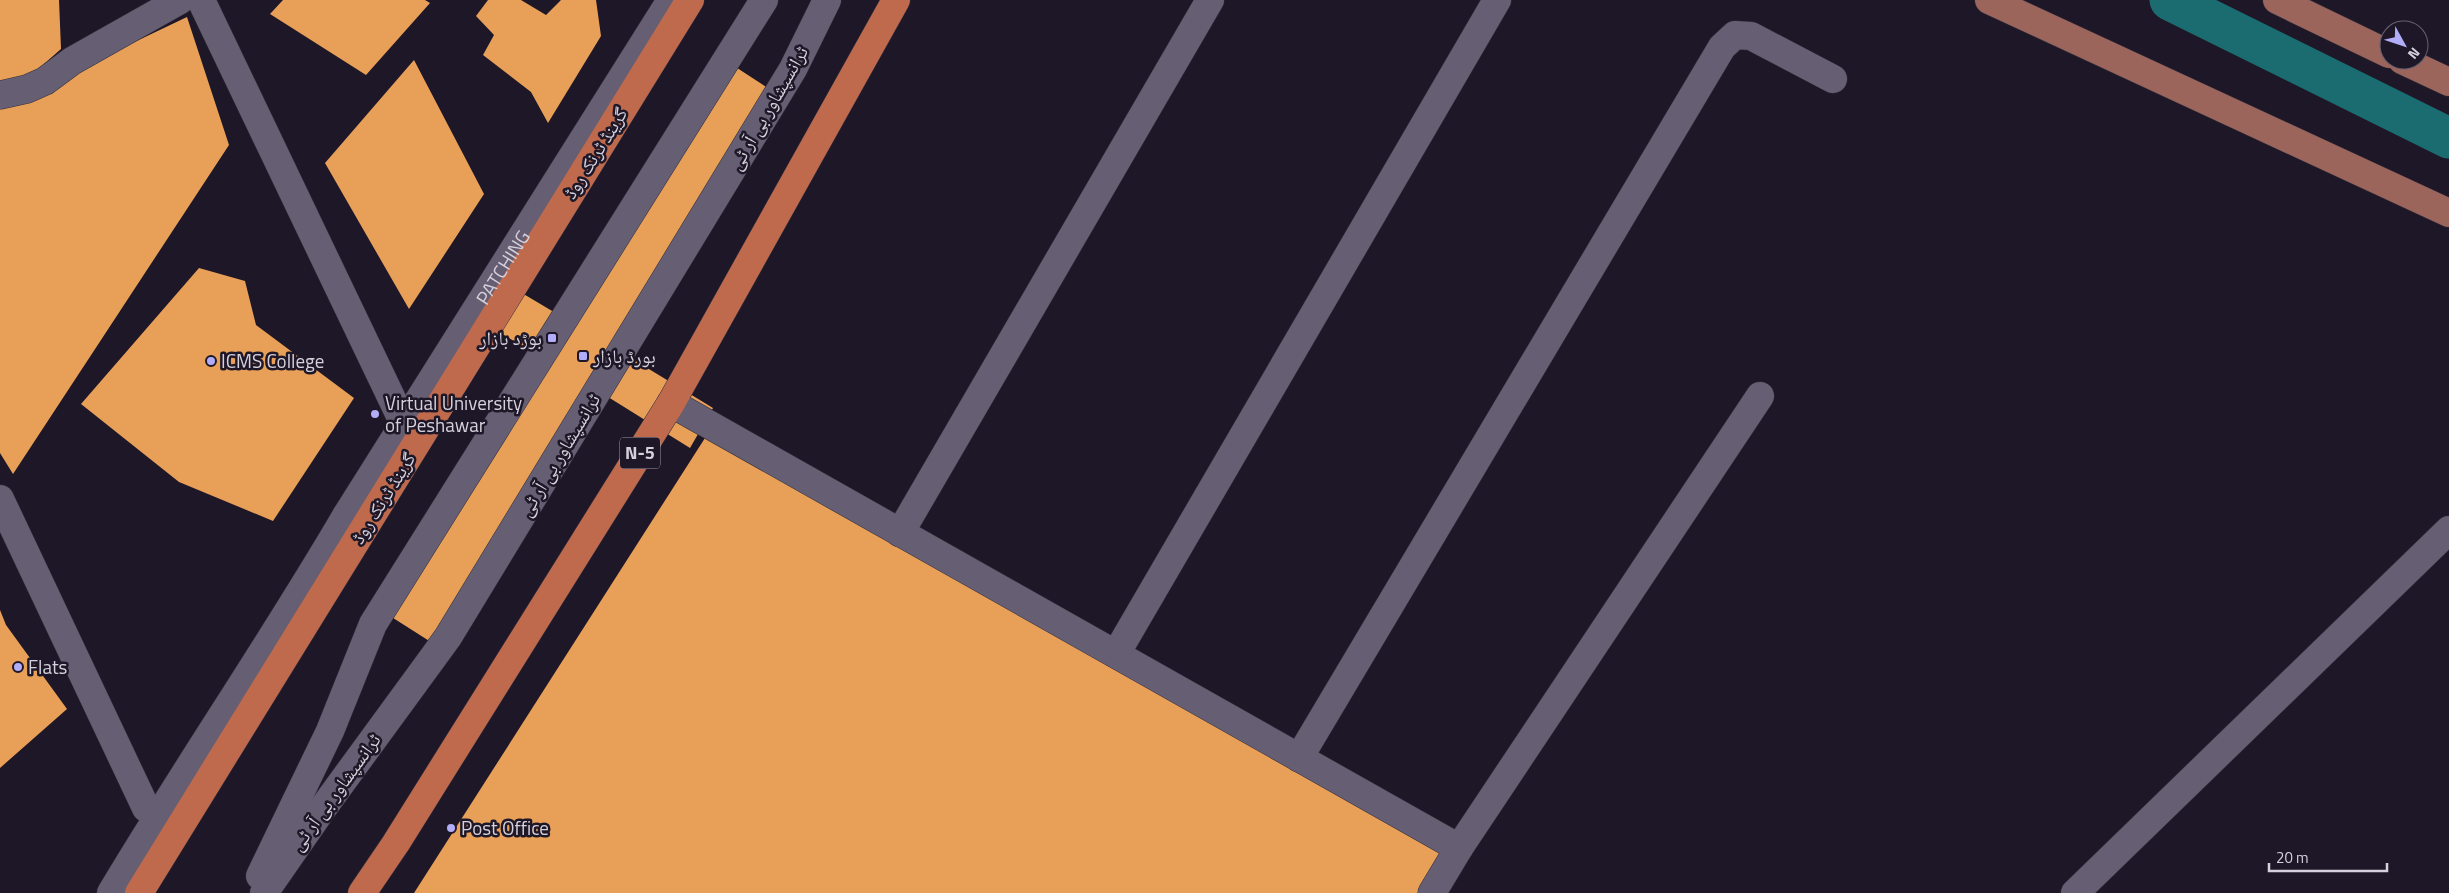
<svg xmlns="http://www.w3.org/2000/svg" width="2449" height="893" font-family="'Titillium Web','Noto Naskh Arabic',sans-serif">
  <rect width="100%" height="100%" fill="#1e1727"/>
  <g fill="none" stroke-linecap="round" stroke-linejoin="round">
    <path stroke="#1b6c70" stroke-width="41" d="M2170,0L2449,138"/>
  </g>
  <path fill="#e8a058" d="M0,0H59L61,49L11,93L0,95Z
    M283,0H425L430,3L366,75L270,14Z
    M488,0H521L546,15L561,0H596L601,36L548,123L531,92L483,55L494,35L476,16Z
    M187,17L229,145L13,474L0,453V106Z
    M414,60L484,194L409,309L325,163Z
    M731,64L774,92L616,349L713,408L690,448L592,387L434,644L390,616L549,362L464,311L488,273L574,324Z
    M199,268L245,281L256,325L354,398L273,521L179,482L81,404Z
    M705,438L1444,852L1420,893H414Z
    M0,610L6,625L67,709L0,768Z"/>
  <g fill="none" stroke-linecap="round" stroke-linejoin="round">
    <defs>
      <g id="minor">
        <path d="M201,0L404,424"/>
        <path d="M0,95L27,89L45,81L72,61L180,0"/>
        <path d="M671,403L1459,848"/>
        <path d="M0,499L146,808"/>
        <path id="s1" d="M363,530L346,516L671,0"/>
        <path d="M900,533L1210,0"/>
        <path d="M1116,654L1497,0"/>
        <path d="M1299,758L1722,47L1735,35L1751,36L1833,79"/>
        <path d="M260,876L330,731L373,624L764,0"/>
        <path d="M111,893C187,766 271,644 346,516"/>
        <path d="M264,893L323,808L448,637L793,69L827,0"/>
        <path d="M1432,893L1459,848L1760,396"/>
        <path d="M2075,893L2449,530"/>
      </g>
      <path id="major" d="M1989,0L2449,213
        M2277,0L2389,54
        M2402,60L2449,82"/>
      <path id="highway" d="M139,893L690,0
        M362,893L396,843L671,403L896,0"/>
    </defs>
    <use href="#minor" stroke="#35303d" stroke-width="29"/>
    <use href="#major" stroke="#35303d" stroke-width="29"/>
    <use href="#highway" stroke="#35303d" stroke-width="29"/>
    <use href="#minor" stroke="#665e72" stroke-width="28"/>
    <use href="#major" stroke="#9b655c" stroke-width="28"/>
    <use href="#highway" stroke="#bf6a4d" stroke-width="28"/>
  </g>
  <g fill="#b2adf9" stroke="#1e1727" stroke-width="2">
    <rect x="547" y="333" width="10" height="10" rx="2.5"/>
    <rect x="578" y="351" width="10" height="10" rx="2.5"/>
    <circle cx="211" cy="361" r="5"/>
    <circle cx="375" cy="414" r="5"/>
    <circle cx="18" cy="667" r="5"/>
    <circle cx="451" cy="828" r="5"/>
  </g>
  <g text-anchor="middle" stroke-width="5" stroke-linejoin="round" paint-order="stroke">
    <rect fill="#1e1727" stroke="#9e99a6" stroke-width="1" x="620" y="437.5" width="40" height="31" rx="4"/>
    <g font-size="18" font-weight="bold" fill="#d5d1dc">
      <text x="640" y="459">N-5</text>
    </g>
    <g font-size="19" fill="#d5d1dc" stroke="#1e1727">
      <text transform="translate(768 108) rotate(-60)" y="7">ٹرانسپشاور بی آر ٹی</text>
      <text transform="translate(595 153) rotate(-58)" y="7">گرینڈ ٹرنک روڈ</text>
      <text dy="7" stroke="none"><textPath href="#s1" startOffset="316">PATCHING</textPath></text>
      <text transform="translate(559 455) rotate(-59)" y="7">ٹرانسپشاور بی آر ٹی</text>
      <text transform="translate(383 498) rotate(-58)" y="7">گرینڈ ٹرنک روڈ</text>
      <text transform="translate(335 792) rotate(-54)" y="7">ٹرانسپشاور بی آر ٹی</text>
    </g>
    <g font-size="19" fill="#d5d1dc" stroke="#1e1727" text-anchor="start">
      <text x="542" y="345" text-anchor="end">بوڑد بازار</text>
      <text x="593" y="363">بورڈ بازار</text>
      <text x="221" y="368">ICMS College</text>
      <text x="385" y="410">Virtual University<tspan x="385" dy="22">of Peshawar</tspan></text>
      <text x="28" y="674">Flats</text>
      <text x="461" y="835">Post Office</text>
    </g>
  </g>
  <g transform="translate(2404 45) rotate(130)"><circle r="24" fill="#1e1727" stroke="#67616f"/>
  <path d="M0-4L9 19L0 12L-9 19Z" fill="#b2adf9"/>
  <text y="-8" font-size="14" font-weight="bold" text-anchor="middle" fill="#d5d1dc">N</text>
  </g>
  <path d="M2269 863v8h118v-8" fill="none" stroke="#d5d1dc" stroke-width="2.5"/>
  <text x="2276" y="863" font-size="15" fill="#d5d1dc" stroke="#1e1727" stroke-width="4" paint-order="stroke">20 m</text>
</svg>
